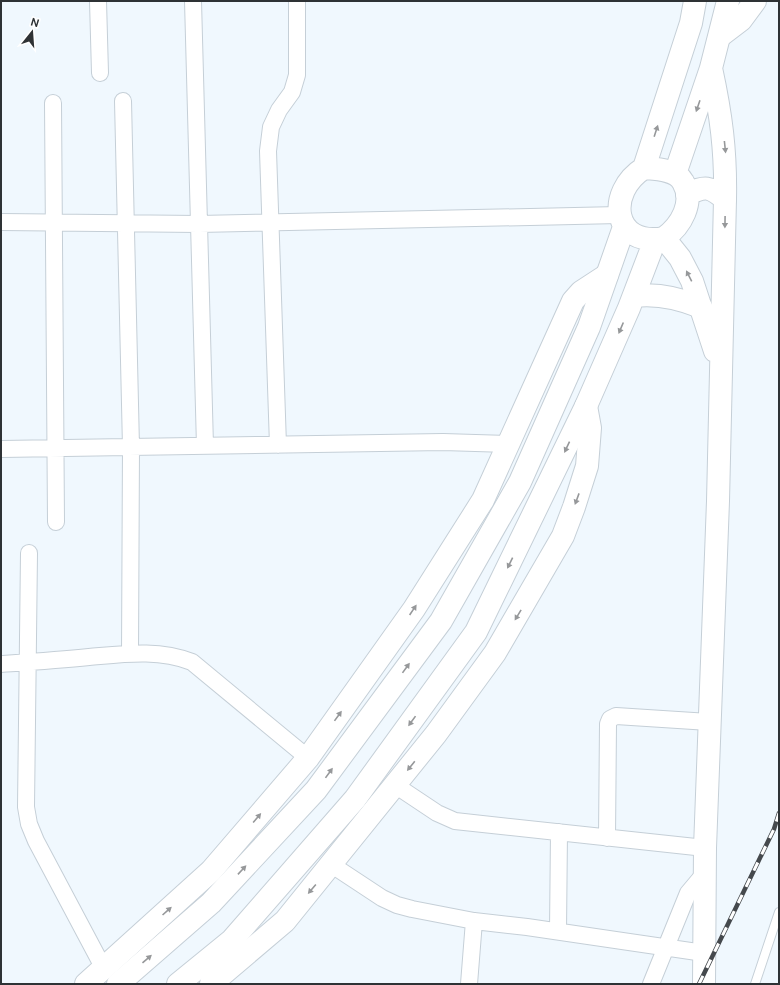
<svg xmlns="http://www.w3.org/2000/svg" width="780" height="985" font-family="'DM Sans',sans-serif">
  <rect width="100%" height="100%" fill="#f0f8fe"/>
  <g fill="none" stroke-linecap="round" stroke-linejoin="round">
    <defs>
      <path id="lane" d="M755,984L779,912"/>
      <path id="street" d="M98,1L100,73
        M193,1L205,446
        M123,101L131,447L130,654
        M53,103L56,522
        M1,222L199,224L619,215
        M278,445L268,151L271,127L279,110L292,92L297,75V1
        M1,449L443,442L508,444
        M29,553L26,807L29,824L36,841L104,969
        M1,664C30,662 60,660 89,657C124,654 158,649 192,662L308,758
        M395,785L437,813L455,821L705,848
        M607,838L608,724L610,719L616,716L709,722
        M332,865L382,898L397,905L412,909L474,921L527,927L704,953
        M558,931L559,832
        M469,984L474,921
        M651,984L688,893L704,874"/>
      <path id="secondary" d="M720,36L741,20L755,1
        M687,194C706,186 709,186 725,199L718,501L705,848L704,984
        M664,238L680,258L692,281L715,351
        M86,984L211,871L308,758L414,609L483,500L573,301L581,292L607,275
        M211,984L285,921L436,734L495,653L563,536L574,507L587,466L590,428L586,406"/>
      <path id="highway" d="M711,68C721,114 726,151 725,199
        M644,168C656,169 676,169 683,182C695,202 681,226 664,238C612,247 606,192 644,168Z
        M644,168L691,23L695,1
        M675,174L711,68L728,1
        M634,296C658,293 679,298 701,307
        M118,984L211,903L316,790L441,621L520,482L589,327L624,227
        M178,984L232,940L355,799L476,632L586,406L629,308L655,240"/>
    </defs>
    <use href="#lane" stroke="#c5cfd7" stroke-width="10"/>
    <use href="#street" stroke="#c5cfd7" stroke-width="18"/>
    <use href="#secondary" stroke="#c5cfd7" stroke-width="24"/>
    <use href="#highway" stroke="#c5cfd7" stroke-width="24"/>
    <use href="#lane" stroke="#fff" stroke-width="8"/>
    <use href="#street" stroke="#fff" stroke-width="16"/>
    <use href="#secondary" stroke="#fff" stroke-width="22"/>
    <use href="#highway" stroke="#fff" stroke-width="22"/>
    <defs>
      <path id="rail" d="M699,984L774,829L779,813"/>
    </defs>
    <use href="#rail" stroke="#45494d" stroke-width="4.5"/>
    <use href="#rail" stroke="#fff" stroke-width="3" stroke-dasharray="9" stroke-linecap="butt"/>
  </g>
  <defs><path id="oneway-solid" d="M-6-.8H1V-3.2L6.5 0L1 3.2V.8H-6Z"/></defs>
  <g fill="#96989a">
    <use href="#oneway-solid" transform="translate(698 106) rotate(109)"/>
    <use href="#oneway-solid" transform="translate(656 131) rotate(-72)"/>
    <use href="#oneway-solid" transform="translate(725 147) rotate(84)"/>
    <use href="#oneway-solid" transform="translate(725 222) rotate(91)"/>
    <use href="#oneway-solid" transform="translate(689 276) rotate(-117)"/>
    <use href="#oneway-solid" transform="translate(621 328) rotate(113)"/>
    <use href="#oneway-solid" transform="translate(567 447) rotate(115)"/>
    <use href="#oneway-solid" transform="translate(577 499) rotate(110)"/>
    <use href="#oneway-solid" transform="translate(510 563) rotate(116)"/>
    <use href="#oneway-solid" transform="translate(413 610) rotate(-56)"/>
    <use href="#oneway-solid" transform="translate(518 615) rotate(121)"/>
    <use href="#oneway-solid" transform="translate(406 668) rotate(-54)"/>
    <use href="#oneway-solid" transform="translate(338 716) rotate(-54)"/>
    <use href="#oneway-solid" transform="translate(412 721) rotate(126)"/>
    <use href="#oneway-solid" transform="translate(411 766) rotate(129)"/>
    <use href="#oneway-solid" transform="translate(329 773) rotate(-54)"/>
    <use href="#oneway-solid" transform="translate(257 818) rotate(-50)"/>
    <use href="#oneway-solid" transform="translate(242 870) rotate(-47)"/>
    <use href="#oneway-solid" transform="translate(312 889) rotate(130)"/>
    <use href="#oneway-solid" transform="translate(167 911) rotate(-42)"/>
    <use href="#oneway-solid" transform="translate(147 959) rotate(-41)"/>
  </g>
  <rect width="780" height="985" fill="none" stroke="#2e3235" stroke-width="4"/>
  <g transform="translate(32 32) rotate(17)" stroke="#ffffff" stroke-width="3" paint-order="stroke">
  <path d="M0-3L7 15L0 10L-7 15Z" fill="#2e3235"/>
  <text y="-6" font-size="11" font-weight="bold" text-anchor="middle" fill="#2e3235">N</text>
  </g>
</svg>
